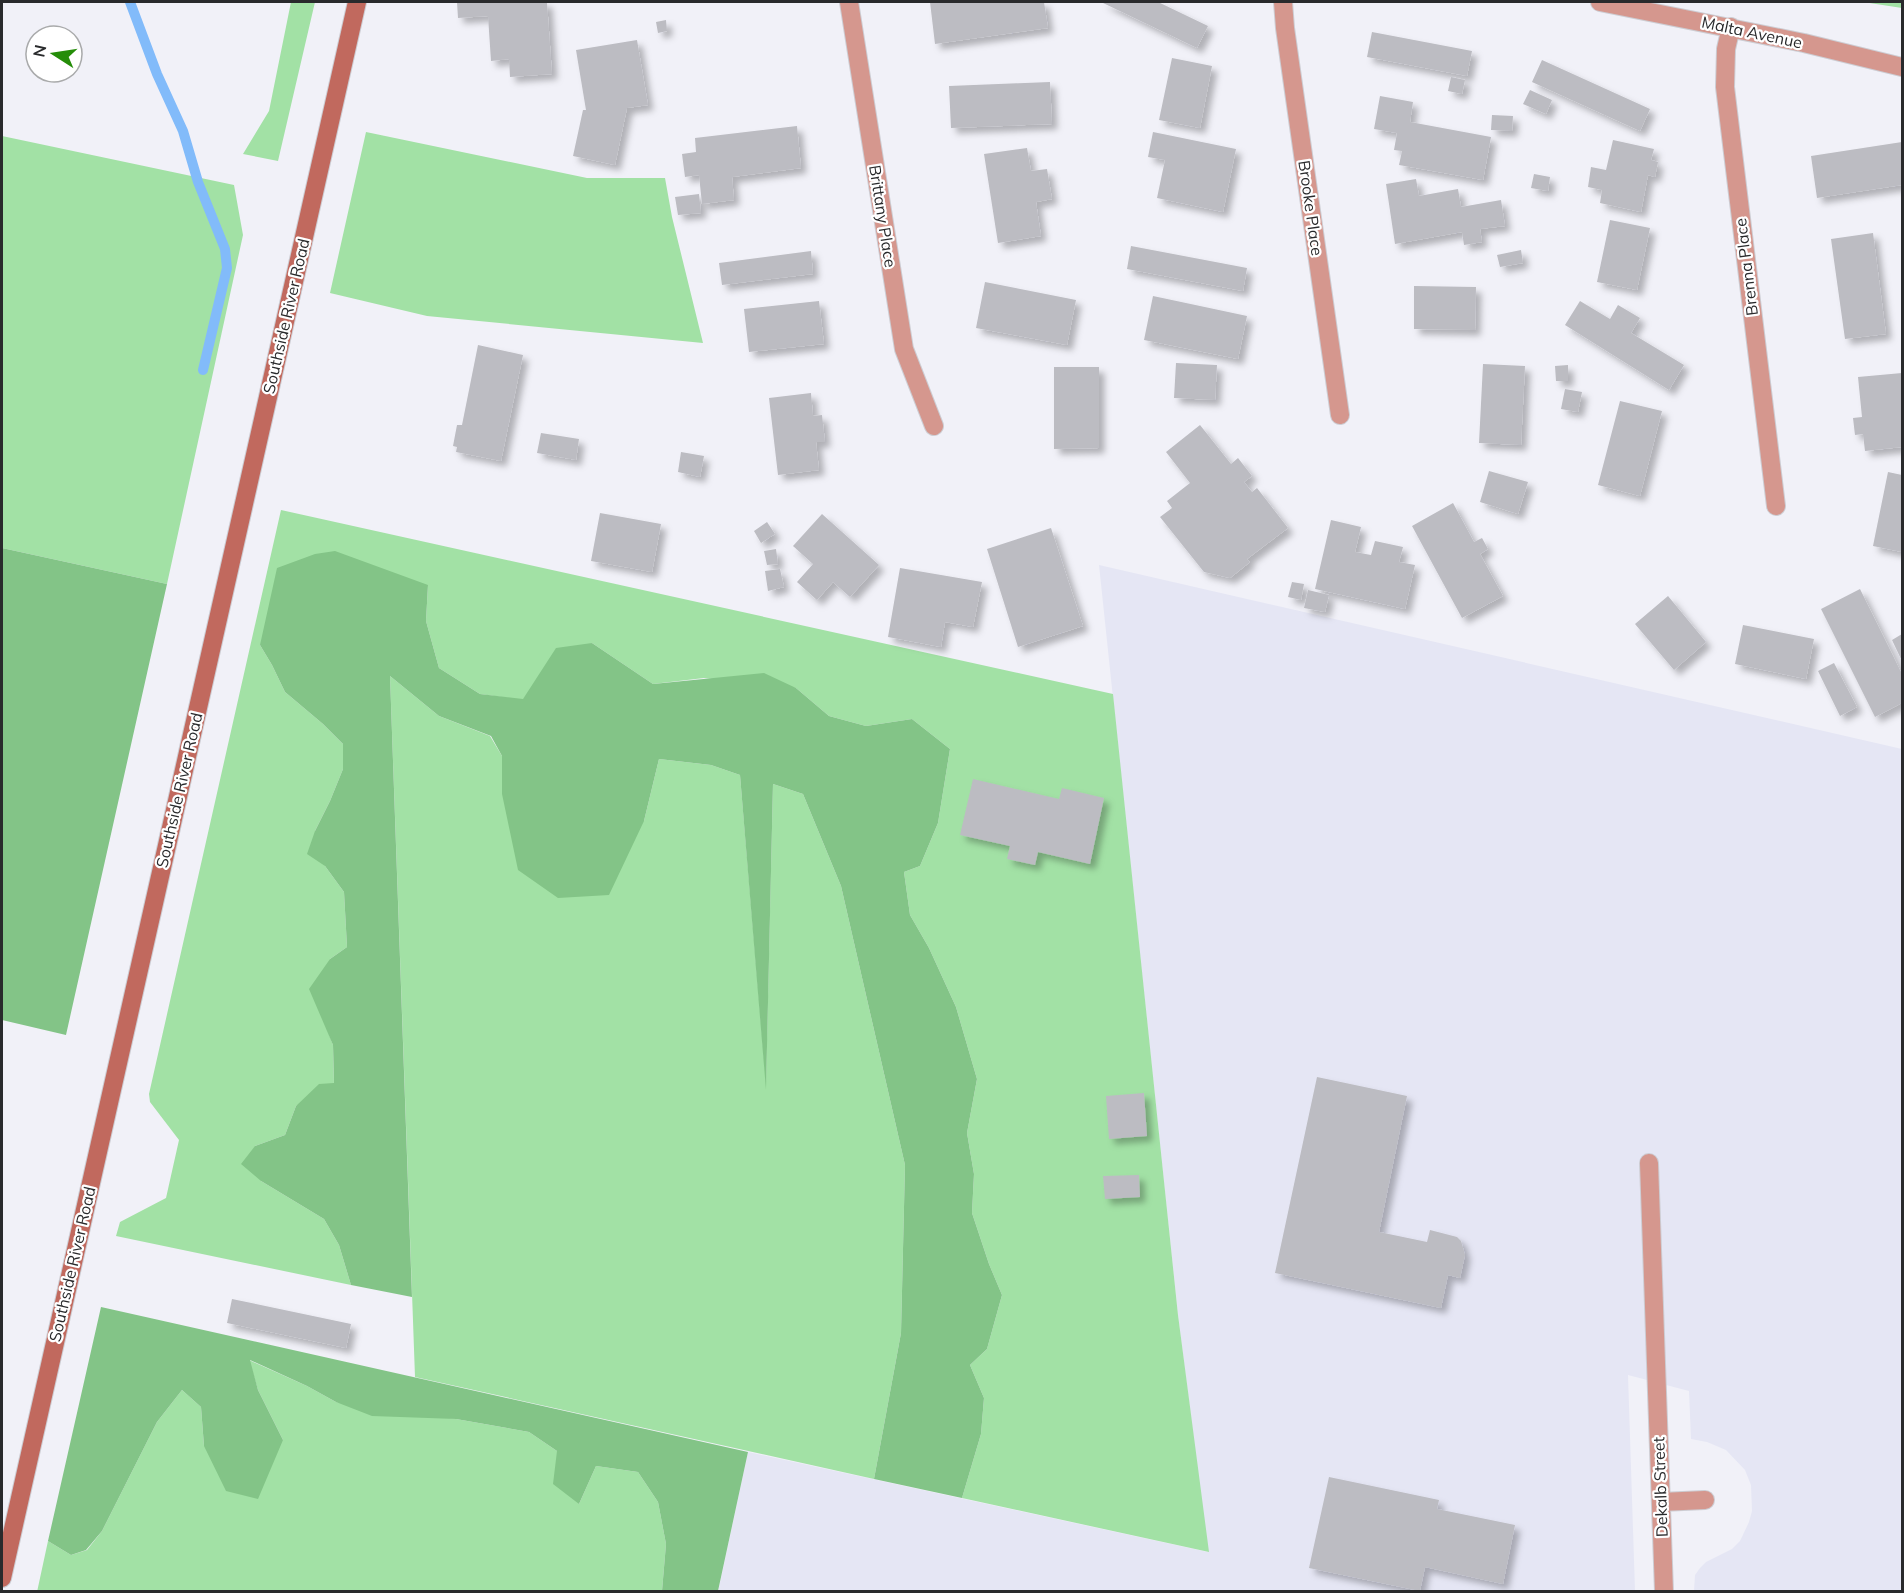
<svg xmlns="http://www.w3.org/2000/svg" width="1904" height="1593" font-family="Mulish,sans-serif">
  <defs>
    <filter id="shadow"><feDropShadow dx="5.5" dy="5.5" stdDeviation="3" flood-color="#0004"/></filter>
  </defs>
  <rect width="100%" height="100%" fill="#f1f1f8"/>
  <path fill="#e5e6f4" d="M1099,565L1902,749V1591H1694L1695,1575L1700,1568L1706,1562L1732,1549L1740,1541L1749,1522L1752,1511L1751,1485L1745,1470L1726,1450L1707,1442L1691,1439L1689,1391L1628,1375L1635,1591L718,1592L748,1452L1208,1552L1178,1315Z"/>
  <path fill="#a2e1a5" d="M291,2H315L278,161L243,154L269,111Z
    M1863,2H1902V8Z
    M366,132L587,178H665L672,217L703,343L427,316L330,293Z
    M2,136L234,185L243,235L167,584L2,548Z
    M281,510L1113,694L1178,1315L1209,1552L962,1498L981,1434L984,1398L970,1365L987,1349L1002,1295L989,1264L972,1213L974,1174L967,1133L977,1079L956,1007L929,948L910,915L904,872L920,866L938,823L950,749L912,719L866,726L829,716L796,688L704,678L653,684L592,643L537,680L523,700L480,694L439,668L426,621L428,585L260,645L272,665L285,692L323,724L343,744V769L330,801L315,831L325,866L344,892L347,947L330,959L324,1021L333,1045L334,1084L296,1106L285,1135L255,1146L261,1181L324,1219L339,1245L351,1285L116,1236L120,1222L166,1198L179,1140L150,1102L149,1094Z
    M390,676L439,716L490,736L502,756V794L644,821L659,759L711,765L740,775L766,1082L773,784L803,794L841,886L905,1165L901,1333L874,1479L415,1377Z
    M249,1360L307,1386L336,1402L456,1419L529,1432L557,1451L579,1504L596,1466L638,1472L658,1502L666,1544L662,1591L37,1592L48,1541L71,1555L87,1550L102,1531L157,1422L182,1390L201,1407L204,1446L283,1440L258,1390Z"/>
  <path fill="#83c487" d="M2,548L167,584L66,1035L2,1020Z
    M335,551L428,585L426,621L439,668L480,694L523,699L556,648L592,643L653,684L764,673L796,688L829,716L866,726L912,719L950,749L938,823L920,866L904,872L910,915L929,948L956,1007L977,1079L967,1133L974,1174L972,1213L989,1264L1002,1295L987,1349L970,1365L984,1398L981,1434L962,1498L874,1479L901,1333L905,1165L841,886L803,794L773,784L766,1090L740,775L711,765L659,759L644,821L609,895L558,898L518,870L502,794V756L491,736L439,716L390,676L412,1297L351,1285L339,1245L324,1219L261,1181L241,1164L255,1146L285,1135L296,1106L319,1084L334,1083L333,1045L309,989L330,959L347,947L344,892L325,866L307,854L315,831L330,801L343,769V744L323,724L285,692L272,665L260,645L277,568L315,554Z
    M101,1307L748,1452L718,1591H662L666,1544L658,1502L638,1472L596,1466L579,1504L553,1484L557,1451L529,1432L456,1419L372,1416L336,1402L307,1386L250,1360L258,1390L283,1440L258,1499L226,1491L204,1446L201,1407L182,1390L157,1422L102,1531L86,1550L71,1555L48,1541Z"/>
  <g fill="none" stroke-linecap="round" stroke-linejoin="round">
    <path stroke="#82bbfa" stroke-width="10" d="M130,2L157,74L183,131L198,182L225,249L227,268L203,370"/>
  </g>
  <path fill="#bcbcc2" filter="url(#shadow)" d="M457,2H547L552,74L510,77L509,59L491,61L488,16L458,18Z
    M930,2H1044L1048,28L935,44Z
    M1101,2H1158L1208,26L1197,48Z
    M666,20L667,31L658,33L656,22Z
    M1372,32L1472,51L1467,76L1367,57Z
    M637,40L648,105L627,108L615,165L573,156L583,110H586L576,50Z
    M1172,58L1212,66L1200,128L1159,120Z
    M1542,60L1650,109L1640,131L1532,82Z
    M1451,77L1465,80L1462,94L1448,91Z
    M1050,82L1052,124L951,128L949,86Z
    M1530,90L1552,100L1546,114L1523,104Z
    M1380,96L1413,102L1410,122L1491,137L1483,180L1399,165L1402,151L1394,150L1397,133L1374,129Z
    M1492,115L1513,116L1512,131L1491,130Z
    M797,126L801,168L732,177L734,200L702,204L699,175L685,177L682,154L696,152L695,138Z
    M1153,132L1236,149L1223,212L1157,198L1165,160L1148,157Z
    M1613,140L1654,149L1651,160L1658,162L1655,177L1648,175L1641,212L1600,203L1602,190L1588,187L1591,167L1606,170Z
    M1902,142V185L1817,198L1811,156Z
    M1027,148L1031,171L1047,169L1052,199L1036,202L1041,236L998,243L984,154Z
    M1534,174L1550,177L1548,191L1531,188Z
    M1416,179L1419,196L1458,189L1461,207L1501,200L1505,226L1480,229L1482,242L1464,245L1462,232L1395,244L1386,184Z
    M699,194L701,213L678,215L675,197Z
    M1610,220L1650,228L1637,290L1597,282Z
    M1873,233L1886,334L1845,339L1831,239Z
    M1131,246L1247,268L1243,291L1127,269Z
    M1521,250L1523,263L1500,267L1497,255Z
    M811,251L813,274L722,285L719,263Z
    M985,282L1076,300L1067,345L976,328Z
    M1414,286L1476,287L1475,330L1414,329Z
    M1153,296L1247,316L1238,359L1144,340Z
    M819,301L824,344L749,352L744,309Z
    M1580,301L1610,319L1618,305L1640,318L1631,333L1684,365L1669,390L1565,325Z
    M478,345L523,355L501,461L456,452L457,447L453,446L457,425H462Z
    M1176,363L1217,365L1215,400L1174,398Z
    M1483,364L1525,366L1521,445L1479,443Z
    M1568,365V381H1556L1555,366Z
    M1054,367H1099V448L1054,449Z
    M1902,373V447L1865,451L1863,434L1855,435L1853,418L1862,417L1858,377Z
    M1565,389L1582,392L1578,412L1561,409Z
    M811,393L813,416L822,415L825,442H816L819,470L778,475L769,398Z
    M1620,401L1662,411L1640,496L1598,485Z
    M1200,425L1231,464L1238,458L1252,476L1244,482L1252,492L1257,488L1288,528L1247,559L1250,562L1230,578L1204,572L1160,517L1172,508L1167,501L1190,483L1166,452Z
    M541,433L579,439L576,460L537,453Z
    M681,452L704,456L700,477L678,472Z
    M1489,471L1528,482L1518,514L1480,502Z
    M1888,472L1902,475V552L1873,546Z
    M1453,503L1474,542L1482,538L1488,549L1480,554L1503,596L1462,618L1412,526Z
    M600,513L661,524L652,572L591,561Z
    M822,514L879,565L850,597L833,582L817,600L797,582L813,564L793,546Z
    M1331,520L1361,527L1355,552L1371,555L1375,541L1403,547L1399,562L1415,565L1405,609L1315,589Z
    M767,522L775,534L761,543L754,531Z
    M1051,528L1083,626L1018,647L987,549Z
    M776,549L778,564L767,565L764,551Z
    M900,568L982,582L973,627L945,622L941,647L888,637Z
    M780,569L784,587L768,591L765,571Z
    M1292,582L1304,584L1301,600L1288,597Z
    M1860,589L1902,674V703L1875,717L1821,609Z
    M1308,590L1329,595L1325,612L1304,608Z
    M1668,596L1706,642L1674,670L1635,624Z
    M1743,625L1814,639L1806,679L1735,664Z
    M1902,634V661L1892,640Z
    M1834,663L1857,707L1840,716L1818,671Z
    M973,779L1059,799L1062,788L1104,798L1090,864L1038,852L1035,865L1007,859L1010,846L960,835Z
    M1317,1077L1407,1096L1379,1232L1427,1242L1430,1230L1457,1237L1461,1241L1465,1255L1460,1278L1448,1275L1441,1308L1275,1273Z
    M1144,1093L1147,1136L1109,1139L1106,1096Z
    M1139,1175L1140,1197L1105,1199L1103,1176Z
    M232,1299L351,1324L346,1348L227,1323Z
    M1329,1477L1439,1500L1437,1509L1515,1525L1503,1584L1425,1567L1420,1591L1309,1568Z"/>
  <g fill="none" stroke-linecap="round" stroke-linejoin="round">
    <defs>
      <path id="street" d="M849,2L904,349L934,426
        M1283,2L1285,28L1340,415
        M1600,2L1804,43L1902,67
        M1731,27L1726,49L1725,87L1776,506
        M1649,1163L1664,1592
        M1661,1502L1705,1500"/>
      <path id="secondary" d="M2,1578L357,2"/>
    </defs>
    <use href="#street" stroke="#cdcdd3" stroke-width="20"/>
    <use href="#secondary" stroke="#cdcdd3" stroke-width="20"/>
    <use href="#street" stroke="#d5978e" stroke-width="18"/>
    <use href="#secondary" stroke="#c1695e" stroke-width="18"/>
  </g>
  <g text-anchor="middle" stroke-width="4.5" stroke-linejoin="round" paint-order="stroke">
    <g font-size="16" fill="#292a2c" stroke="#fff">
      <text transform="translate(1752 32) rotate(12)" y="6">Malta Avenue</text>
      <text transform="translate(1311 208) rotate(82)" y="6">Brooke Place</text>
      <text transform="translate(883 216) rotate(81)" y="6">Brittany Place</text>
      <text transform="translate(1746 267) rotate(-97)" y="6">Brenna Place</text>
      <text transform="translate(286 316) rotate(-77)" y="6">Southside River Road</text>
      <text transform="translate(179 790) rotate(-77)" y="6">Southside River Road</text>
      <text transform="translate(72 1264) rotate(-77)" y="6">Southside River Road</text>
      <text transform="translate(1660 1487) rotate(-92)" y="6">Dekalb Street</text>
    </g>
  </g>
  <rect width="1904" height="1593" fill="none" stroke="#292a2c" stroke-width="6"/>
  <g transform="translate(54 54) rotate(282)"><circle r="28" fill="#ffffff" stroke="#a9aaab" stroke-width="1.5"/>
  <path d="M0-4.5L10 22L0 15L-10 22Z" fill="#258d09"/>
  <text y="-9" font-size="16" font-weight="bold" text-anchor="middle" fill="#292a2c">N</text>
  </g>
</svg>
